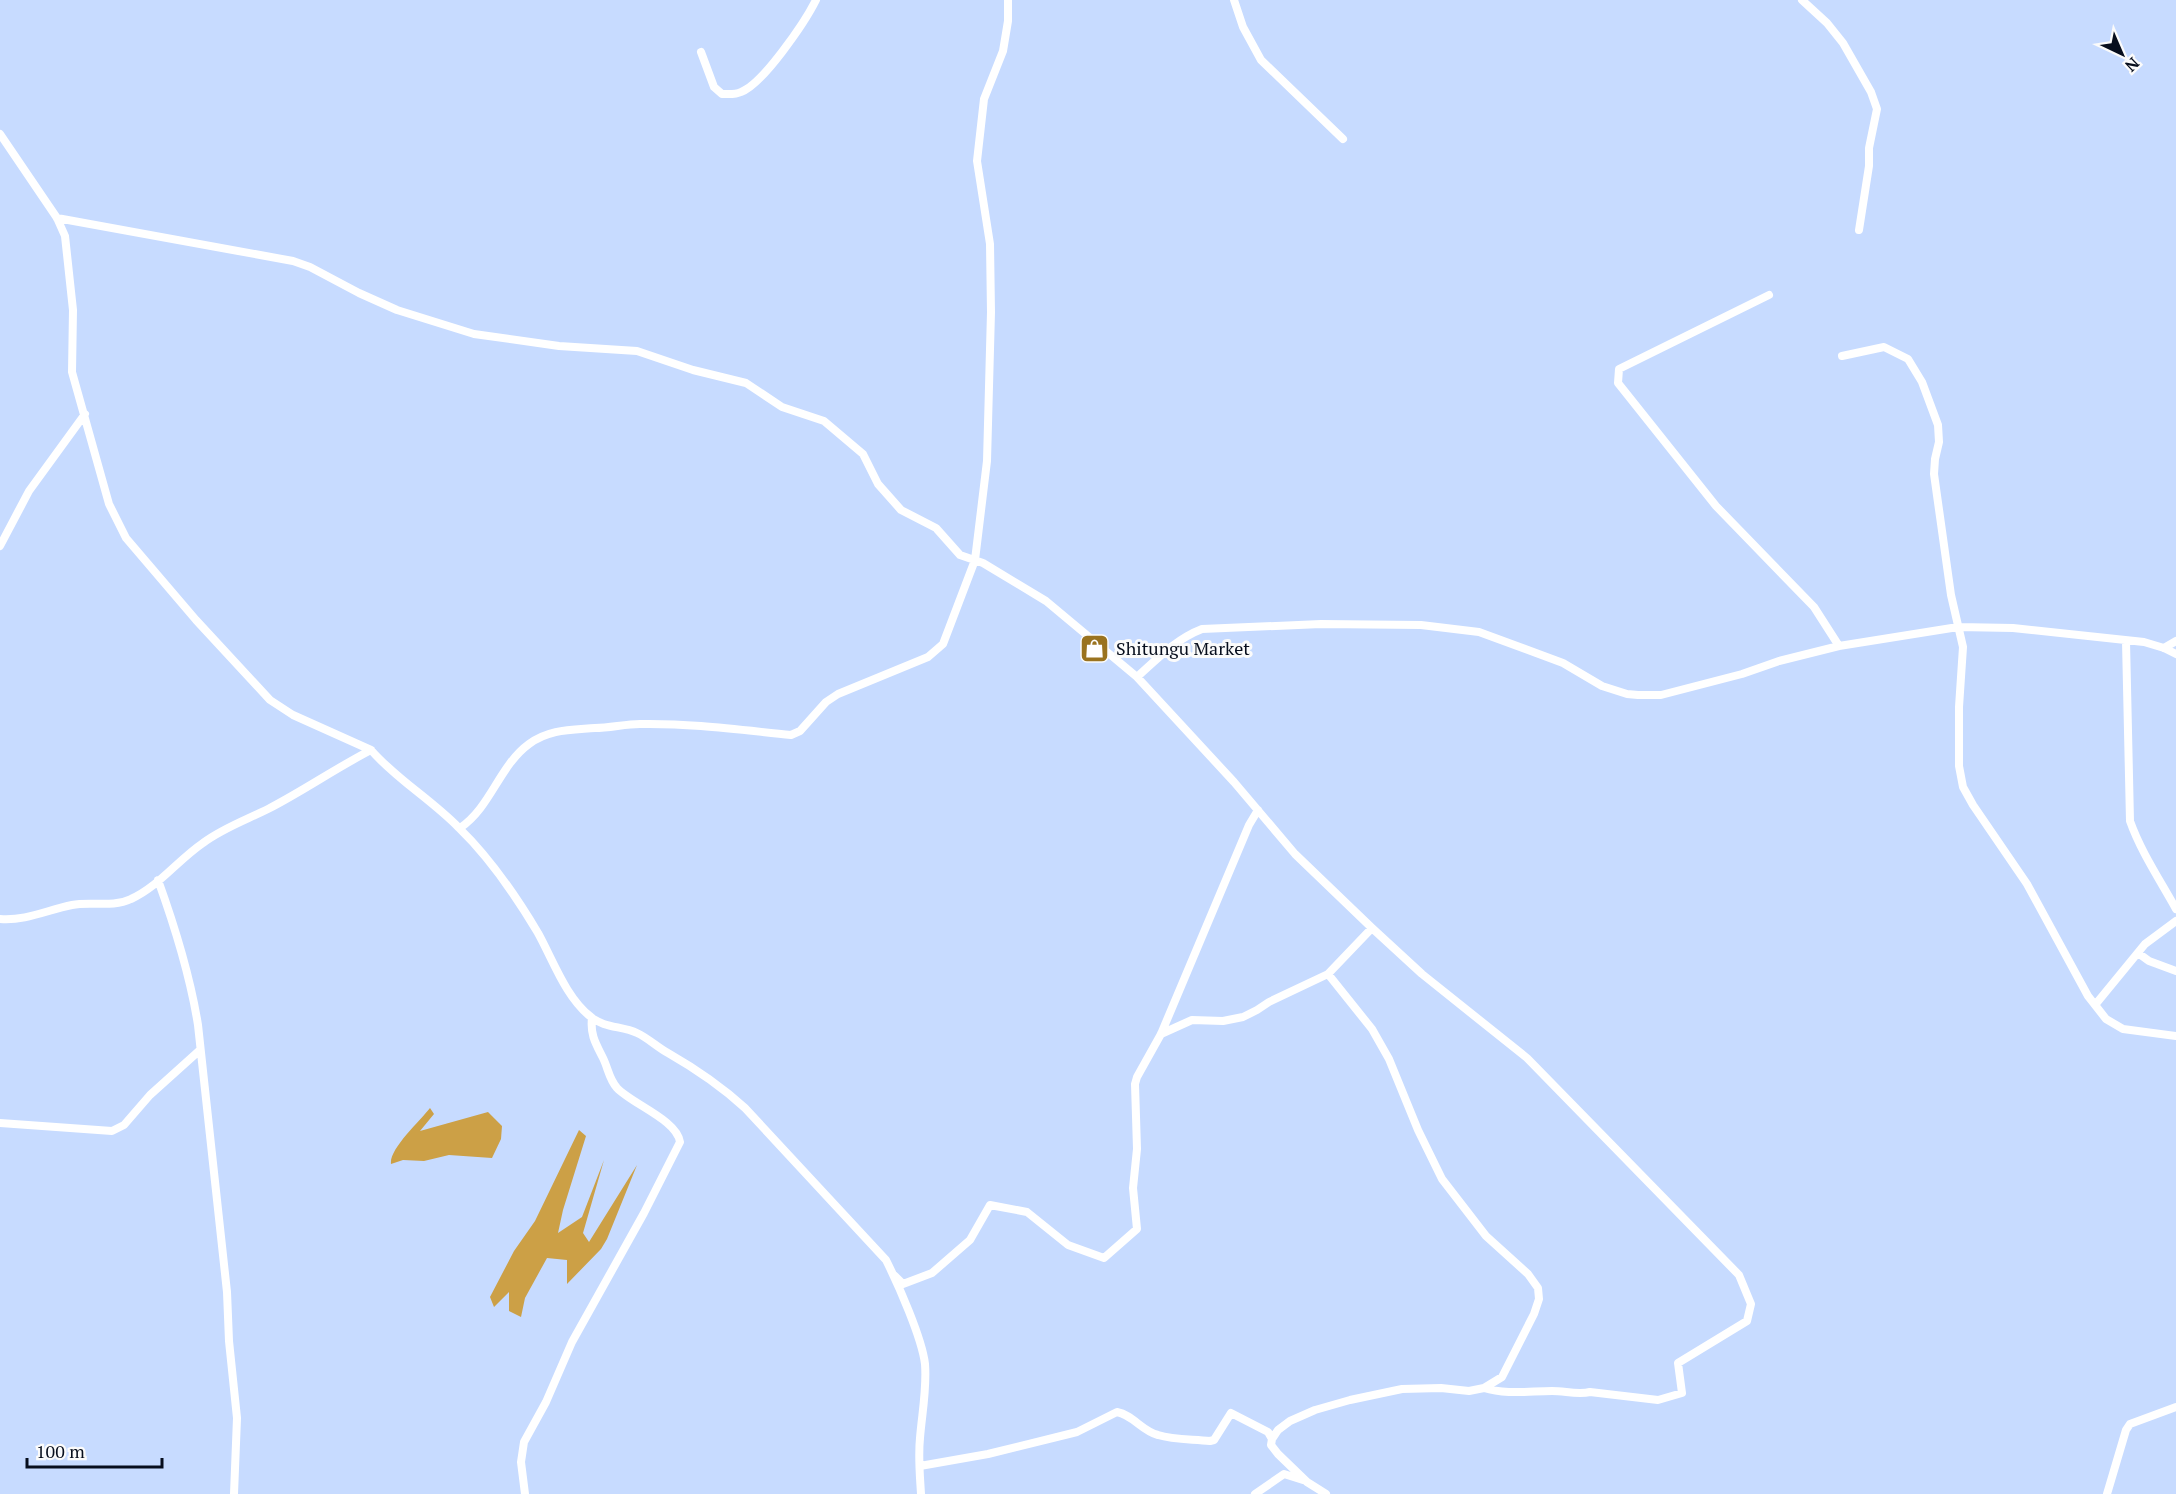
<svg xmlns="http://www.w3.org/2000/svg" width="2176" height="1494" font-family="'PT Serif',serif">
  <rect width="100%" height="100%" fill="#c7dbff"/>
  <path fill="#cca046" d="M430,1108L434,1114L420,1131L488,1112L502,1126L501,1139L492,1158L449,1155L424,1161L403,1160L391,1164C389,1149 420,1121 430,1108Z
    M579,1130L586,1136L563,1210L558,1233L582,1217L604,1160L583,1233L589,1242L637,1165L607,1239L601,1249L567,1284V1260L547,1258L525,1298L521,1317L509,1311V1292L494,1307L490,1297L514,1251L535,1221Z"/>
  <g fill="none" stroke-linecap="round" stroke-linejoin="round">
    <path stroke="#fff" stroke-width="8" d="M1234,0L1243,27L1261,60L1343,139
      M1802,0L1827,23L1843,43L1871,92L1877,109L1869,148V166L1859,230
      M701,52L714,87L722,94C728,94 735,95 741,92C763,84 805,22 816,0
      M0,134L57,218L65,236L73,310L72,372L109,504L126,538L196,620L270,700L293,715L371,750
      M57,218L293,261L310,267L359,293L397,310L474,334L559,346L637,351L693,370L746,383L782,407L824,421L863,454L878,484L901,510L936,528L960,555L983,563L1046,601L1137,677C1157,659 1176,639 1202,629L1321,624L1421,625L1479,632L1563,663L1602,686L1627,694L1638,695H1661L1742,674L1779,661L1839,646L1958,627L2013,628L2144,642L2164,648L2176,654
      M1769,295L1619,369L1618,383L1716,506L1814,607L1839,646
      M1842,356L1884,347L1908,359L1922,382L1938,425L1939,442L1935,459L1934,474L1951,595L1963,647L1959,707V766L1963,787L1973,805L2027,884L2088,996L2106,1019L2123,1029L2176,1036
      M0,546L29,491L85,414
      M2126,641L2130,821C2141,852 2160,880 2176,909
      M2164,648L2176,641
      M1137,677L1234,782L1295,854L1372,928L1422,974L1527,1058L1739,1275L1751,1304L1747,1321L1678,1363L1682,1393L1658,1400L1590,1392C1578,1395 1565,1391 1552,1391C1530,1391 1506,1395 1484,1388
      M460,828C491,807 499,766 529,744C549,729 571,730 595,728C610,728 625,724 640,724C691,723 741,730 791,735L800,731L826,702L838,694L928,657L943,644L975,560L987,461L991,312L990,244L977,161L984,99L1003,51L1008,21V0
      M158,880C175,927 190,975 198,1025L227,1292L229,1341L237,1418L234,1494
      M0,919C26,921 47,910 72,905C91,901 112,908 131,899C158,887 178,860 203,843C223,828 246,820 268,809C303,791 336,768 371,750C396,779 432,800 459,828C490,858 516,896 538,933C553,960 566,998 591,1017C604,1028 622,1026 637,1033C648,1038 657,1047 668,1053C696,1069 721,1086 745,1108L886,1260C898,1284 922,1338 925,1364C927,1389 922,1413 920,1438C918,1457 920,1476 921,1494
      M2138,953L2149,961L2176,971
      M2095,1005L2145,944L2176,921
      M1161,1034L1192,1020L1223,1021L1243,1017L1257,1010L1269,1002L1328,974L1372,928
      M0,1123L112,1131L124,1125L150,1095L200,1050
      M895,1276L903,1284L932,1273L970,1240L990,1205L1027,1212L1068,1245L1104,1258L1137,1229L1133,1188L1137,1149L1135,1084L1137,1077L1161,1034L1249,825L1258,810
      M920,1466L988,1454L1077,1432L1117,1412C1133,1415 1142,1431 1158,1435C1174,1440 1193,1439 1210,1441L1214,1440L1231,1413L1268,1432L1272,1439
      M525,1494L521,1462L524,1442L546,1402L572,1342L644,1213L680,1142C677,1120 632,1104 617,1088C609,1079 608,1068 603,1058C596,1044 590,1035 592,1018
      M1255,1494L1284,1474L1303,1480
      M1326,1494L1307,1482L1278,1454L1271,1445L1272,1439L1278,1430L1290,1421L1315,1410L1350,1400L1402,1389L1441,1388L1469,1391L1484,1388L1502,1377L1534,1314L1539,1299L1538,1288L1528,1274L1486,1236L1442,1179L1418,1130L1389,1059L1372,1029L1328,974
      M2107,1494L2126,1430L2130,1424L2176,1407"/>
  </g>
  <defs>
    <symbol id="shop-square" viewBox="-11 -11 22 22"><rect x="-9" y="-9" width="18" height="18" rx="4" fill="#9a731f" stroke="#fbfbfb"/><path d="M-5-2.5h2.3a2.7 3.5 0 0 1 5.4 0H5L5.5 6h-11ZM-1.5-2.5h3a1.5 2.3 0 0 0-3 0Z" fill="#fff"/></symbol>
  </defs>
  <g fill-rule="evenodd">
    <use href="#shop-square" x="1078" y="632" width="33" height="33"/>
  </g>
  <g text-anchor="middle" stroke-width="6" stroke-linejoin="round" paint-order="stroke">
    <g font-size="18" fill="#070e1d" stroke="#fbfbfb" text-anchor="start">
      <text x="1116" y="655">Shitungu Market</text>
    </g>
  </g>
  <g transform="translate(2122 54) rotate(136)" stroke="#fbfbfb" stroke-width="4.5" paint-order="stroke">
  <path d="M0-4.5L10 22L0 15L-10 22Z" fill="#070e1d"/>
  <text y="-9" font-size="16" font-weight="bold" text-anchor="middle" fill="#070e1d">N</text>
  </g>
  <path d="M27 1458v9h135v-9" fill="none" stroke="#070e1d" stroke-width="3"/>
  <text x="36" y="1458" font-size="18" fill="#070e1d" stroke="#fbfbfb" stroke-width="4.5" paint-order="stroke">100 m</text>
</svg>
